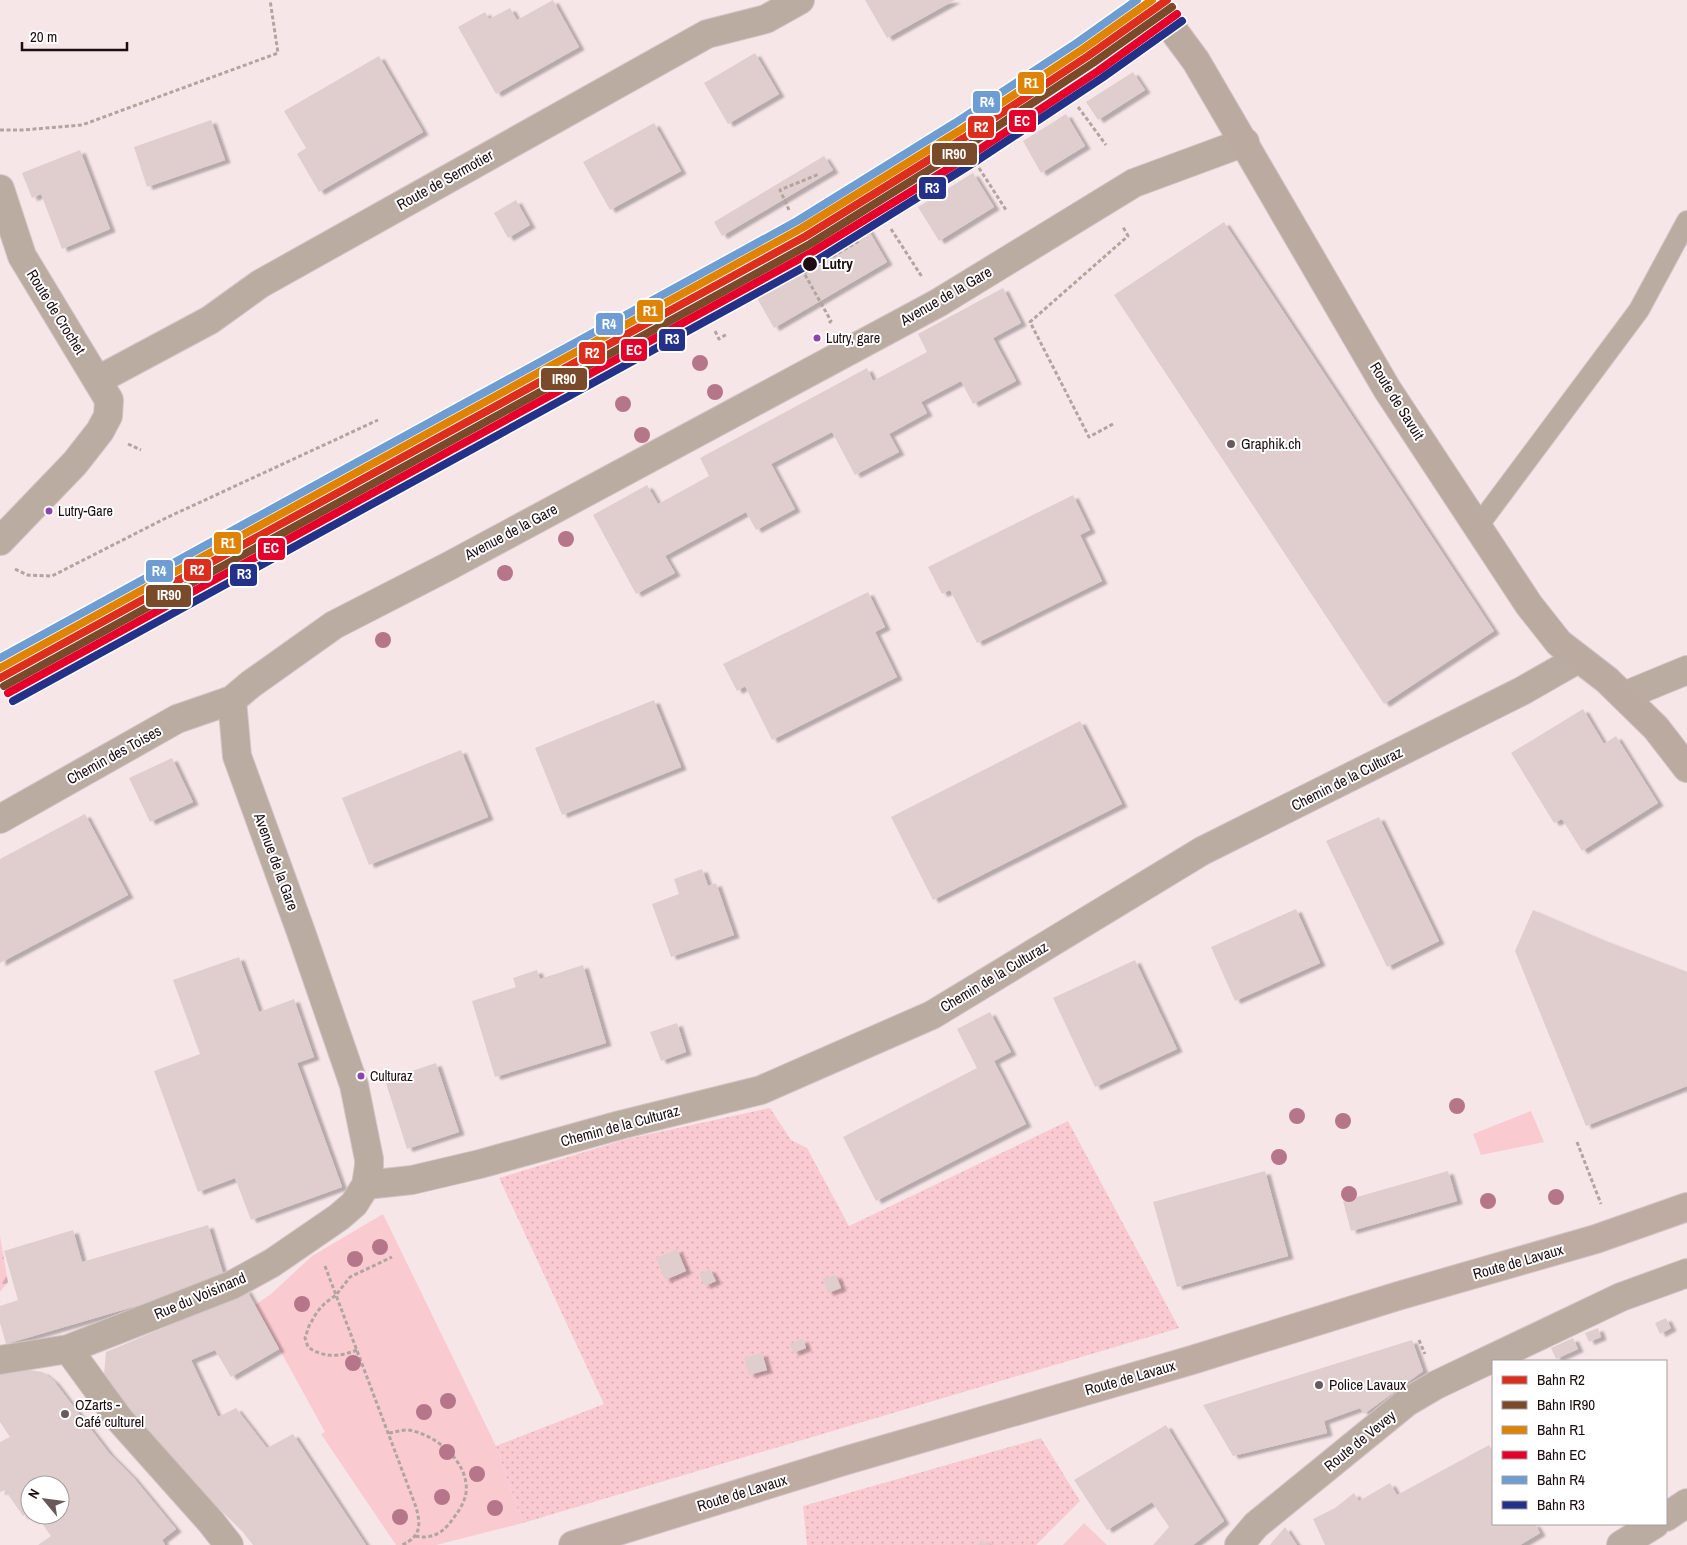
<svg xmlns="http://www.w3.org/2000/svg" width="1687" height="1545" font-family="'Archivo Narrow',sans-serif">
  <defs>
    <pattern id="forest-firs" width="22" height="20" patternUnits="userSpaceOnUse" patternTransform="scale(1.25)"><rect width="22" height="20" fill="#facad1"/><path d="M5 1l3.5 6h-7zM16 11l3.5 6h-7z" fill="#d6acb2"/></pattern>
    <pattern id="garden-dots" width="8" height="8" patternUnits="userSpaceOnUse" patternTransform="scale(1.25)"><rect width="8" height="8" fill="#facad1"/><path d="M2 2h.1M6 6h.1" fill="none" stroke="#d6acb2" stroke-width="1.8" stroke-linecap="round"/></pattern>
    <filter id="shadow"><feDropShadow dx="5.5" dy="3" stdDeviation="1" flood-color="#0004"/></filter>
  </defs>
  <rect width="100%" height="100%" fill="#f7e6e8"/>
  <path fill="url(#forest-firs)" d="M0,1236L8,1282L0,1292Z"/>
  <path fill="#facad1" d="M1531,1111L1544,1142L1481,1155L1473,1134Z
    M383,1214L496,1446L523,1523L436,1545H396L321,1434L325,1432L255,1305L271,1294L312,1256Z
    M1084,1523L1107,1545H1063Z"/>
  <path fill="url(#garden-dots)" d="M770,1108L791,1140L807,1148L849,1226L1068,1121L1179,1328L523,1523L496,1446L604,1404L499,1178L627,1139Z
    M1041,1438L1080,1501L1036,1545H807L803,1506Z"/>
  <path fill="#e0cece" filter="url(#shadow)" d="M553,0L579,47L496,94L458,27L485,12L489,19L510,8L517,20Z
    M865,0H955L887,38Z
    M755,53L779,94L728,124L704,83Z
    M379,56L423,132L319,192L297,154L306,148L284,111Z
    M1133,72L1145,90L1098,120L1086,102Z
    M1066,114L1085,146L1041,173L1023,141Z
    M211,120L225,160L147,187L134,147Z
    M654,123L681,171L610,210L583,162Z
    M80,150L110,229L62,249L41,194L32,198L22,173Z
    M824,156L833,170L722,236L714,222Z
    M973,173L994,207L939,241L918,207Z
    M516,200L530,225L508,238L494,213Z
    M862,219L887,262L774,328L750,286Z
    M1224,222L1494,631L1384,704L1114,295Z
    M1003,288L1021,323L993,338L1016,381L973,404L961,381L921,402L927,413L889,434L899,452L855,475L832,432L771,464L795,509L756,530L746,512L665,556L675,573L636,594L593,515L647,485L658,504L709,476L700,458L867,368L873,381L927,352L918,334Z
    M1073,495L1090,530L1080,535L1102,581L977,643L950,590L942,594L928,567Z
    M868,592L885,627L875,632L897,677L772,740L745,686L737,691L723,664Z
    M654,700L681,767L562,815L535,748Z
    M1583,709L1604,744L1616,736L1658,803L1582,851L1562,819L1554,823L1511,753Z
    M1080,721L1122,804L933,900L891,817Z
    M461,750L488,817L369,865L342,798Z
    M172,758L193,802L150,822L129,778Z
    M85,814L128,895L0,963V859Z
    M1379,817L1439,941L1387,967L1326,841Z
    M702,869L708,886L716,883L734,935L671,957L652,904L679,894L674,879Z
    M1296,909L1320,963L1235,1001L1211,947Z
    M1533,910L1603,940L1687,972V1086L1586,1126L1515,951Z
    M239,957L259,1012L294,999L314,1057L297,1063L342,1187L251,1220L235,1178L198,1192L154,1071L200,1054L173,980Z
    M1135,960L1177,1049L1095,1087L1053,998Z
    M583,965L606,1043L495,1077L472,1001L516,987L513,978L537,970L540,979Z
    M990,1012L1011,1052L994,1061L1026,1124L876,1201L843,1137L977,1068L957,1029Z
    M677,1023L686,1052L661,1061L650,1032Z
    M436,1063L459,1132L407,1149L385,1080Z
    M1265,1171L1288,1256L1177,1287L1153,1202Z
    M1448,1171L1457,1201L1351,1231L1343,1201Z
    M208,1225L225,1280L6,1344L0,1323V1306L18,1300L4,1251L73,1230L82,1262Z
    M677,1249L686,1271L665,1280L656,1258Z
    M710,1269L716,1281L705,1286L699,1274Z
    M836,1275L841,1288L828,1293L823,1279Z
    M246,1289L279,1349L231,1377L215,1350L191,1360L218,1417L236,1408L267,1448L293,1434L366,1545H253L242,1531L135,1427L104,1375L106,1352L194,1315Z
    M1666,1318L1671,1328L1660,1334L1655,1323Z
    M1598,1328L1601,1337L1589,1342L1585,1333Z
    M1573,1338L1578,1349L1556,1359L1551,1348Z
    M803,1339L806,1348L793,1353L790,1344Z
    M1412,1340L1423,1371L1364,1414L1360,1408L1324,1421L1327,1433L1233,1456L1203,1405Z
    M762,1353L767,1370L749,1375L744,1358Z
    M3,1366L43,1372L54,1381L109,1453L133,1477L176,1529L162,1540L165,1545H38L51,1536L36,1515H60V1485H30V1511L23,1516L5,1490L0,1492V1442L10,1437L0,1422V1367Z
    M1166,1425L1224,1521L1193,1545H1153L1169,1527L1152,1502L1107,1530L1074,1480Z
    M1489,1445L1493,1452V1524H1535L1540,1533L1520,1545H1325L1313,1519L1335,1508L1354,1493L1359,1501L1390,1483L1397,1495Z
    M1285,1527L1297,1545H1270L1273,1541Z
    M981,1540L990,1545H978Z"/>
  <g fill="none" stroke-linecap="round" stroke-linejoin="round">
    <defs>
      <path id="lane" d="M1478,526L1639,310L1687,221"/>
      <path id="street" d="M0,189L22,256L109,400L108,416L100,431L75,463L0,541
        M98,380L210,320L260,284L707,34L766,19L800,0
        M1624,696L1687,670
        M0,819L177,719L232,700L251,684L334,625L449,566L938,303L1134,183L1245,142
        M366,1185L412,1180L480,1164L620,1125L761,1090L932,1015L1202,851L1522,691L1578,659
        M68,1349L120,1420L211,1522L229,1545
        M0,1360L68,1349L232,1285L272,1263L339,1217L354,1204L366,1185L369,1166V1159L354,1085L301,932L237,756L232,700
        M1666,1517L1687,1503
        M1239,1545L1256,1525L1407,1402L1436,1385L1621,1297L1687,1273
        M1621,1545L1655,1524"/>
      <path id="secondary" d="M1151,0L1196,61L1387,389L1529,605L1559,643L1607,680L1656,728L1687,768"/>
      <path id="primary" d="M573,1545L844,1461L1192,1360L1398,1296L1596,1239L1687,1207"/>
    </defs>
    <use href="#lane" stroke="#d3c5c6" stroke-width="22"/>
    <use href="#street" stroke="#d3c5c6" stroke-width="30"/>
    <use href="#secondary" stroke="#d3c5c6" stroke-width="30"/>
    <use href="#primary" stroke="#d3c5c6" stroke-width="30"/>
    <path stroke="#b2a59e" stroke-width="3" stroke-dasharray="4 2.5" stroke-linecap="butt" d="M1078,107L1106,145
      M0,130H23L82,125L278,53L270,0
      M979,168L1006,210
      M789,210L780,190L819,174
      M891,229L922,277
      M829,323L831,321L804,273L859,241
      M715,331L719,339L727,334
      M1113,424L1089,437L1030,322L1128,236L1123,227
      M128,444L141,450
      M15,569L27,575L52,576L166,518L378,420
      M1577,1142L1601,1204
      M325,1266L416,1507C421,1526 421,1536 402,1545
      M1419,1340L1425,1354
      M357,1350C340,1357 323,1358 308,1347L305,1338L309,1326L317,1312L325,1303L336,1295L350,1277L392,1257
      M389,1433C395,1432 401,1430 408,1430C436,1434 470,1463 466,1493C464,1505 456,1515 449,1524C440,1535 429,1539 415,1536"/>
    <use href="#lane" stroke="#bbaca2" stroke-width="20"/>
    <use href="#street" stroke="#bbaca2" stroke-width="28"/>
    <use href="#secondary" stroke="#bbaaa0" stroke-width="28"/>
    <use href="#primary" stroke="#beaca2" stroke-width="28"/>
    <defs>
      <path id="rail-1" d="M0,678L806,236L964,138L1088,56L1167,0"/>
      <path id="rail-2" d="M4,686L810,244L969,145L1093,63L1172,7"/>
      <path id="rail-3" d="M0,668L802,228L959,131L1083,49L1152,0"/>
      <path id="rail-4" d="M8,693L814,251L974,153L1098,71L1177,14"/>
      <path id="rail-5" d="M0,658L797,221L955,123L1078,42L1137,0"/>
      <path id="rail-6" d="M13,701L819,259L978,160L1102,78L1182,21"/>
    </defs>
    <use href="#rail-1" stroke="#fff" stroke-width="11"/>
    <use href="#rail-2" stroke="#fff" stroke-width="11"/>
    <use href="#rail-3" stroke="#fff" stroke-width="11"/>
    <use href="#rail-4" stroke="#fff" stroke-width="11"/>
    <use href="#rail-5" stroke="#fff" stroke-width="11"/>
    <use href="#rail-6" stroke="#fff" stroke-width="11"/>
    <use href="#rail-1" stroke="#dd2e1d" stroke-width="8"/>
    <use href="#rail-2" stroke="#7a4b2a" stroke-width="8"/>
    <use href="#rail-3" stroke="#de8402" stroke-width="8"/>
    <use href="#rail-4" stroke="#e4002b" stroke-width="8"/>
    <use href="#rail-5" stroke="#6d9dd3" stroke-width="8"/>
    <use href="#rail-6" stroke="#233189" stroke-width="8"/>
  </g>
  <g fill="#b47688">
    <circle cx="700" cy="363" r="8"/>
    <circle cx="715" cy="392" r="8"/>
    <circle cx="623" cy="404" r="8"/>
    <circle cx="642" cy="435" r="8"/>
    <circle cx="566" cy="539" r="8"/>
    <circle cx="505" cy="573" r="8"/>
    <circle cx="383" cy="640" r="8"/>
    <circle cx="1457" cy="1106" r="8"/>
    <circle cx="1297" cy="1116" r="8"/>
    <circle cx="1343" cy="1121" r="8"/>
    <circle cx="1279" cy="1157" r="8"/>
    <circle cx="1349" cy="1194" r="8"/>
    <circle cx="1556" cy="1197" r="8"/>
    <circle cx="1488" cy="1201" r="8"/>
    <circle cx="380" cy="1247" r="8"/>
    <circle cx="355" cy="1259" r="8"/>
    <circle cx="302" cy="1304" r="8"/>
    <circle cx="353" cy="1363" r="8"/>
    <circle cx="448" cy="1401" r="8"/>
    <circle cx="424" cy="1412" r="8"/>
    <circle cx="447" cy="1452" r="8"/>
    <circle cx="477" cy="1474" r="8"/>
    <circle cx="442" cy="1497" r="8"/>
    <circle cx="495" cy="1508" r="8"/>
    <circle cx="400" cy="1517" r="8"/>
  </g>
  <circle fill="#1e0d10" stroke="#fff" stroke-width="2" cx="810" cy="264" r="8"/>
  <g fill="#8e44ad" stroke="#fff" stroke-width="2">
    <circle cx="817" cy="338" r="4.5"/>
    <circle cx="49" cy="511" r="4.5"/>
    <circle cx="361" cy="1076" r="4.5"/>
  </g>
  <g fill="#6a595c" stroke="#fff" stroke-width="2">
    <circle cx="1231" cy="444" r="5"/>
    <circle cx="1319" cy="1385" r="5"/>
    <circle cx="65" cy="1414" r="5"/>
  </g>
  <g text-anchor="middle" stroke-width="4" stroke-linejoin="round" paint-order="stroke">
    <g font-size="14" fill="#1e0d10" stroke="#fff" text-anchor="start">
      <text x="826" y="343">Lutry, gare</text>
      <text x="58" y="516">Lutry-Gare</text>
      <text x="370" y="1081">Culturaz</text>
    </g>
    <g font-size="15" fill="#1e0d10" stroke="#fff">
      <text transform="translate(445 180) rotate(-29)" y="5">Route de Sermotier</text>
      <text transform="translate(946 296) rotate(-30)" y="5">Avenue de la Gare</text>
      <text transform="translate(56 312) rotate(58)" y="5">Route de Crochet</text>
      <text transform="translate(1397 401) rotate(58)" y="5">Route de Savuit</text>
      <text transform="translate(511 532) rotate(-28)" y="5">Avenue de la Gare</text>
      <text transform="translate(114 755) rotate(-29)" y="5">Chemin des Toises</text>
      <text transform="translate(1347 779) rotate(-27)" y="5">Chemin de la Culturaz</text>
      <text transform="translate(276 862) rotate(70)" y="5">Avenue de la Gare</text>
      <text transform="translate(994 977) rotate(-31)" y="5">Chemin de la Culturaz</text>
      <text transform="translate(620 1126) rotate(-15)" y="5">Chemin de la Culturaz</text>
      <text transform="translate(1518 1262) rotate(-16)" y="5">Route de Lavaux</text>
      <text transform="translate(200 1296) rotate(-23)" y="5">Rue du Voisinand</text>
      <text transform="translate(1130 1378) rotate(-16)" y="5">Route de Lavaux</text>
      <text transform="translate(1360 1441) rotate(-39)" y="5">Route de Vevey</text>
      <text transform="translate(742 1493) rotate(-17)" y="5">Route de Lavaux</text>
    </g>
    <g font-size="15" font-weight="bold" fill="#1e0d10" stroke="#fff" text-anchor="start">
      <text x="822" y="269">Lutry</text>
    </g>
    <g font-size="15" fill="#1e0d10" stroke="#fff" text-anchor="start">
      <text x="1241" y="449">Graphik.ch</text>
      <text x="1329" y="1390">Police Lavaux</text>
      <text x="75" y="1410">OZarts -<tspan x="75" dy="17">Café culturel</tspan></text>
    </g>
  </g>
  <g stroke="#fff" stroke-width="2">
    <rect x="1017" y="71" width="28" height="24" rx="5" fill="#de8402"/>
    <rect x="972" y="90" width="29" height="24" rx="5" fill="#6d9dd3"/>
    <rect x="1008" y="109" width="29" height="24" rx="5" fill="#e4002b"/>
    <rect x="967" y="115" width="28" height="24" rx="5" fill="#dd2e1d"/>
    <rect x="931" y="142" width="47" height="24" rx="5" fill="#7a4b2a"/>
    <rect x="918" y="176" width="29" height="24" rx="5" fill="#233189"/>
    <rect x="636" y="299" width="28" height="24" rx="5" fill="#de8402"/>
    <rect x="595" y="312" width="29" height="24" rx="5" fill="#6d9dd3"/>
    <rect x="658" y="328" width="28" height="24" rx="5" fill="#233189"/>
    <rect x="620" y="338" width="28" height="24" rx="5" fill="#e4002b"/>
    <rect x="578" y="341" width="28" height="24" rx="5" fill="#dd2e1d"/>
    <rect x="540" y="367" width="48" height="24" rx="5" fill="#7a4b2a"/>
    <rect x="213" y="531" width="29" height="24" rx="5" fill="#de8402"/>
    <rect x="257" y="537" width="29" height="24" rx="5" fill="#e4002b"/>
    <rect x="183" y="558" width="29" height="24" rx="5" fill="#dd2e1d"/>
    <rect x="145" y="559" width="29" height="24" rx="5" fill="#6d9dd3"/>
    <rect x="229" y="563" width="29" height="24" rx="5" fill="#233189"/>
    <rect x="145" y="584" width="47" height="24" rx="5" fill="#7a4b2a"/>
  </g>
  <g font-size="14" text-anchor="middle" font-weight="bold" fill="#fff">
    <text x="1031" y="88">R1</text>
    <text x="987" y="107">R4</text>
    <text x="1022" y="126">EC</text>
    <text x="981" y="132">R2</text>
    <text x="954" y="159">IR90</text>
    <text x="932" y="193">R3</text>
    <text x="650" y="316">R1</text>
    <text x="609" y="329">R4</text>
    <text x="672" y="344">R3</text>
    <text x="634" y="355">EC</text>
    <text x="592" y="358">R2</text>
    <text x="564" y="384">IR90</text>
    <text x="228" y="548">R1</text>
    <text x="271" y="553">EC</text>
    <text x="197" y="575">R2</text>
    <text x="159" y="576">R4</text>
    <text x="244" y="579">R3</text>
    <text x="169" y="600">IR90</text>
  </g>
  <rect x="1492" y="1360" width="175" height="165" fill="#ffffff" stroke="#a59e9f"/>
  <rect x="1502" y="1376" width="25" height="8" fill="#dd2e1d" stroke="#a59e9f"/>
  <text x="1537" y="1385" font-size="15" fill="#1e0d10">Bahn R2</text>
  <rect x="1502" y="1401" width="25" height="8" fill="#7a4b2a" stroke="#a59e9f"/>
  <text x="1537" y="1410" font-size="15" fill="#1e0d10">Bahn IR90</text>
  <rect x="1502" y="1426" width="25" height="8" fill="#de8402" stroke="#a59e9f"/>
  <text x="1537" y="1435" font-size="15" fill="#1e0d10">Bahn R1</text>
  <rect x="1502" y="1451" width="25" height="8" fill="#e4002b" stroke="#a59e9f"/>
  <text x="1537" y="1460" font-size="15" fill="#1e0d10">Bahn EC</text>
  <rect x="1502" y="1476" width="25" height="8" fill="#6d9dd3" stroke="#a59e9f"/>
  <text x="1537" y="1485" font-size="15" fill="#1e0d10">Bahn R4</text>
  <rect x="1502" y="1501" width="25" height="8" fill="#233189" stroke="#a59e9f"/>
  <text x="1537" y="1510" font-size="15" fill="#1e0d10">Bahn R3</text>
  <g transform="translate(45 1500) rotate(299)"><circle r="24" fill="#ffffff" stroke="#a59e9f"/>
  <path d="M0-4L9 19L0 12L-9 19Z" fill="#6a595c"/>
  <text y="-8" font-size="14" font-weight="bold" text-anchor="middle" fill="#1e0d10">N</text>
  </g>
  <path d="M22 42v8h105v-8" fill="none" stroke="#1e0d10" stroke-width="2.5"/>
  <text x="30" y="42" font-size="15" fill="#1e0d10" stroke="#ffffff" stroke-width="4" paint-order="stroke">20 m</text>
</svg>
